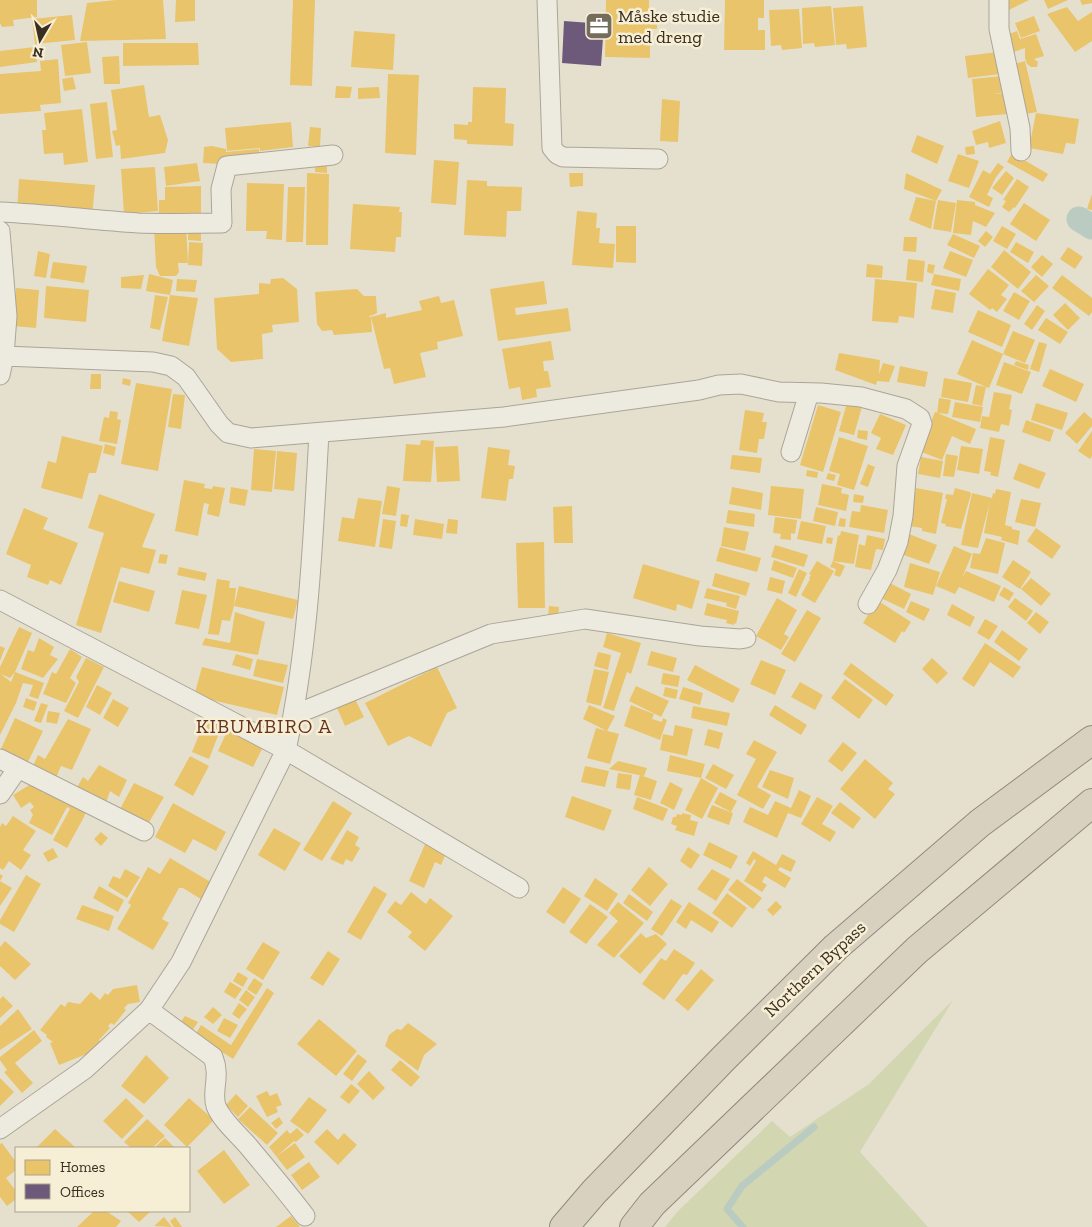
<svg xmlns="http://www.w3.org/2000/svg" width="1092" height="1227" font-family="'Zilla Slab',serif">
  <rect width="100%" height="100%" fill="#e5e0ce"/>
  <path fill="#d2d6b1" d="M953,1000L860,1152L928,1227H665L677,1212L772,1121L790,1137L869,1084Z"/>
  <path fill="#e9c46a" fill-rule="evenodd" d="M0,0H37V17L13,20L14,26L2,27L0,23Z
    M116,0H163L166,39L80,41L87,3Z
    M176,0H195V21L175,22Z
    M293,0H315L312,86L290,85Z
    M606,0H649V11H657V29H650V58L605,57Z
    M725,0H764V18H758V30H765V50H724Z
    M1006,0H1029L1007,11Z
    M1044,0H1068L1048,9Z
    M1080,0H1092V3L1082,5Z
    M831,6L835,45L815,47L814,43L803,44L802,8Z
    M863,6L867,47L847,49L846,44L836,45L833,8Z
    M1067,7L1078,21L1092,12V41L1075,52L1047,14Z
    M799,9L802,48L782,50L781,45L771,46L769,10Z
    M72,15L75,40L35,44L32,19Z
    M1034,16L1040,31L1021,38L1015,23Z
    M354,31L395,34L393,70L351,67Z
    M1017,31L1020,39L1036,34L1044,56L1034,59L1038,62L1037,67H1031L1027,64L1025,58V48L1011,53L1004,36Z
    M87,42L91,73L65,76L61,45Z
    M123,43H198L199,65L123,66Z
    M35,47L37,62L0,67V51Z
    M998,52L1000,74L968,78L965,56Z
    M119,56L120,84H104L102,57Z
    M58,59L61,103L40,105L41,111L0,114V74L41,71L40,61Z
    M1025,61L1037,112L1020,115L1010,65Z
    M388,74L419,75L416,155L385,153Z
    M1002,76L1004,92L993,94L1005,93L1007,114L976,117L972,79Z
    M73,77L76,89L64,91L62,79Z
    M144,85L149,117L160,115L168,140L165,153L121,159L120,145L116,146L112,131L117,130L111,90Z
    M336,86L352,87L350,98H335Z
    M379,87L380,98L358,99V88Z
    M473,87L506,88L505,123L514,124L513,146L467,144V140L454,139V124L468,125V122H472Z
    M662,99L680,101L678,142L660,141Z
    M107,102L113,157L96,159L90,104Z
    M82,109L88,162L64,165L63,153L44,154L42,130H46L44,113Z
    M1036,113L1079,119L1075,144L1066,143L1063,154L1029,148Z
    M1000,121L1006,143L989,148L988,142L976,145L972,131Z
    M291,122L293,147L260,151V148L227,151L225,128Z
    M310,127L321,128L320,147L308,146Z
    M917,135L944,146L937,164L911,152Z
    M212,146L226,149V152L259,149L260,161L223,164L203,163L204,147Z
    M974,146L975,154L966,155L965,147Z
    M1012,153L1048,174L1043,182L1007,162Z
    M958,154L979,161L969,188L948,181Z
    M315,159H327V173L315,172Z
    M434,160L459,162L456,205L431,203Z
    M197,163L200,181L166,186L164,167Z
    M998,163L1004,167L996,177L987,195L993,198L989,207L969,197L983,170L990,174Z
    M155,167L158,211L124,214L121,169Z
    M1006,171L1014,178L1002,195L992,188Z
    M307,173L329,174L328,245H306Z
    M569,173H583V186L570,187Z
    M906,173L942,190L936,201L931,229L909,220L916,197L936,201L904,189Z
    M19,179L95,185L92,217L17,212Z
    M1017,179L1029,187L1015,208L1014,207L1009,212L1002,207L1006,201L1003,200Z
    M467,180L487,181V186L522,187L521,211H507L506,237L464,235Z
    M247,183L284,184L282,240L266,239L267,231H246Z
    M201,186V215L159,216V200H165V187Z
    M288,187H305L303,242H286Z
    M1092,194V210L1087,209Z
    M938,200L956,203L951,232L933,229Z
    M957,200L975,202V205L995,213L986,227L973,221L971,235L953,233Z
    M1024,203L1050,220L1036,241L1010,224Z
    M353,204L400,207L399,212H402L401,237H396L395,252L350,249Z
    M577,211L597,213L596,228H600L599,243L615,244L613,268L572,265Z
    M189,223H201V241L188,240Z
    M186,225L188,263H178L179,272L176,276H160L156,267L154,227Z
    M616,226H636V263L616,262Z
    M1002,226L1016,234L1007,249L993,241Z
    M986,231L993,237L985,247L978,241Z
    M953,234L980,246L974,258L947,245Z
    M904,237H917L916,252L903,251Z
    M189,242L203,243L202,266L188,265Z
    M1016,242L1034,252L1028,263L1010,252Z
    M1068,247L1083,257L1075,269L1060,259Z
    M1004,250L1031,272L1018,289L991,267Z
    M38,251L50,254L46,278L34,276Z
    M950,251L973,260L966,277L943,268Z
    M1042,255L1053,264L1042,277L1031,267Z
    M908,259L925,261L923,282L906,280Z
    M53,262L87,266L84,283L50,278Z
    M867,264L883,266L882,278L866,277Z
    M928,264L935,265L933,274L927,272Z
    M988,269L1009,285L1001,295L1007,299L997,312L992,308L990,310L969,294Z
    M149,274L173,280L170,295L146,291Z
    M934,274L961,279L959,291L931,285Z
    M144,275L141,289L121,288V277Z
    M1036,275L1049,286L1034,302L1021,291Z
    M1062,275L1092,298V312L1089,316L1052,288Z
    M283,278L297,289L299,322L272,325L273,332L262,334L263,359L231,362L217,349L214,298L259,294V283L270,284L271,279Z
    M177,279L197,280L195,292L176,291Z
    M875,279L917,283L914,318L899,316L898,323L872,321Z
    M544,281L547,304L515,308L516,315L568,308L571,331L498,341L490,289Z
    M46,286L89,290L86,322L44,318Z
    M16,288L39,290L36,328L13,326Z
    M357,289L364,296H376L377,313L371,316V315L369,317H371L372,332L334,335L332,330L322,331L317,324L315,292Z
    M935,289L956,293L953,313L931,309Z
    M1014,292L1030,301L1019,320L1003,311Z
    M155,295L168,297L160,330L150,328Z
    M170,295L198,298L189,346L162,341Z
    M439,296L441,303L454,300L463,336L437,342L438,349L420,353L426,377L394,384L390,368L384,369L371,317L386,313V318L422,310L419,301Z
    M1065,303L1080,318L1068,330L1053,315Z
    M1037,305L1045,311L1032,330L1024,324Z
    M978,310L1011,325L1002,347L968,332Z
    M1046,318L1068,332L1060,344L1038,330Z
    M1013,331L1035,340L1025,363L1003,354Z
    M972,340L1003,354L989,388L986,387L982,406L972,404L976,385L986,387L957,374Z
    M551,341L554,360L543,361L544,371H548L551,387L536,389L537,397L522,400L520,387L509,389L502,349Z
    M1039,342L1047,344L1039,372L1030,369Z
    M839,353L880,360L879,374L883,363L895,366L889,382L877,381L876,385L835,370Z
    M1016,361L1029,365L1028,370L1014,365Z
    M1004,362L1031,372L1022,394L996,385Z
    M900,366L928,372L925,387L897,382Z
    M1050,369L1084,384L1076,402L1042,386Z
    M91,374H101V389H90Z
    M123,378L131,380L130,386L122,384Z
    M944,378L972,383L968,402L941,397Z
    M136,383L172,389L158,471L121,464Z
    M994,392L1012,395L1009,409L1012,410L1009,426L1001,424L999,432L980,428L982,416L989,417Z
    M173,394L185,395L181,429L168,427Z
    M939,398L951,400L948,414L937,413Z
    M848,399L863,403L854,435L839,431Z
    M955,402L983,407L980,422L952,417Z
    M1036,403L1068,413L1062,430L1031,420Z
    M818,405L841,412L823,472L800,465Z
    M745,410L764,413L762,422H767L764,439H759L757,453L739,450Z
    M110,411L118,412L117,419L121,420L117,444L99,441L104,417L109,418Z
    M935,412L976,429L970,444L952,436L942,460L919,451Z
    M1084,412L1092,419V426L1077,444L1065,433Z
    M880,414L906,425L893,455L876,449L881,438L871,433Z
    M1026,420L1054,430L1050,442L1022,432Z
    M858,430L868,431L867,440L857,438Z
    M1092,431V456L1090,459L1078,451Z
    M62,436L103,446L96,473H89L82,499L41,488L48,461L56,463Z
    M839,437L868,446L854,490L837,485L840,474L829,471Z
    M990,437L1005,440L998,477L990,475L991,472L984,471Z
    M421,440L434,441L431,482L403,481L406,444L420,445Z
    M105,444L116,447L114,456L103,453Z
    M458,446L460,481L437,482L435,447Z
    M961,446L983,449L979,474L957,470Z
    M488,447L510,450L508,465L515,466L513,479H509L506,501L481,498Z
    M254,449L276,451L272,492L251,490Z
    M277,451L297,453L294,491L274,489Z
    M946,454L958,456L954,477L943,476Z
    M732,455L762,458L760,473L730,469Z
    M921,457L943,461L940,478L918,474Z
    M1019,463L1046,473L1039,489L1013,479Z
    M868,464L875,467L868,487L860,484Z
    M807,470L818,472L817,478L806,476Z
    M828,473L836,475L834,481L826,479Z
    M184,480L205,484L204,488L212,489L213,486L225,488L219,517L207,514L209,504L204,503L198,536L175,531Z
    M822,484L842,488L841,493L849,495L846,511L818,505Z
    M387,486L400,488L396,516L382,514Z
    M771,486L804,489L801,519L768,515Z
    M231,487L248,490L245,506L229,503Z
    M732,487L763,493L761,510L729,504Z
    M916,488L943,493L936,534L922,531V528L909,526Z
    M955,488L970,492L971,494L961,529L945,526L946,524L941,523L947,499H945L946,494L953,495Z
    M996,489L1011,492L1005,525L1012,527V529L1020,531L1018,545L1001,540L1002,537L984,533L990,502L978,548L961,545L972,493L992,498L993,493L995,494Z
    M99,494L155,514L142,547L156,550L149,574L121,567L101,633L76,625L104,533L88,528Z
    M854,494L864,496L863,503L853,502Z
    M358,498L382,501L375,547L338,541L342,517L354,519Z
    M1021,499L1041,503L1035,527L1015,522Z
    M861,505L888,510L884,533L849,527L852,511L860,512Z
    M572,506L573,543H554L553,507Z
    M816,507L838,512L835,526L813,521Z
    M24,508L48,518L43,529L78,543L61,585L50,580L48,585L27,577L31,565L6,554Z
    M728,510L755,514L754,527L726,523Z
    M401,514L409,515L407,527L400,526Z
    M775,517L797,520L795,534L791,533V540L780,539L781,534L773,533Z
    M840,518L846,519L845,527L838,526Z
    M383,519L396,521L392,549L379,547Z
    M415,519L444,524L442,539L413,535Z
    M448,519L458,520L457,534L446,533Z
    M801,521L826,526L822,544L797,539Z
    M724,527L749,532L745,551L721,546Z
    M1036,528L1061,546L1052,559L1027,541Z
    M841,531L859,535L854,564L833,561L838,535L840,536Z
    M909,534L937,545L929,564L901,554Z
    M867,535L885,539L883,550L876,549L871,570L855,567L859,544L865,546Z
    M827,537L833,538L832,544L826,543Z
    M986,538L1005,543L998,574L970,568L973,553L980,554Z
    M544,542L545,608H518L516,543Z
    M775,545L808,555L804,567L771,557Z
    M954,546L972,554L962,578L966,571L1001,586L994,602L959,587L955,594L936,586Z
    M720,547L761,558L757,572L716,561Z
    M160,554L168,555L166,564L158,563Z
    M774,560L797,568L793,578L771,570Z
    M1013,560L1031,572L1020,589L1002,577Z
    M817,561L834,571L815,603L801,595L810,579L809,578L811,575L809,574Z
    M833,561L845,566L840,577L834,575L836,569L830,567Z
    M910,563L940,572L933,595L904,587Z
    M643,564L700,581L692,609L677,604L676,611L633,598Z
    M179,567L207,573L205,581L177,575Z
    M799,569L807,573L796,597L788,593Z
    M715,573L750,583L746,596L712,586Z
    M770,577L785,581L782,594L767,590Z
    M1031,578L1051,594L1041,606L1021,589Z
    M217,579L230,581L229,588H236L234,606L239,586L298,600L293,619L234,606L230,621L222,620L219,635L208,634Z
    M119,581L155,591L149,612L113,602Z
    M888,582L911,594L904,609L881,598Z
    M1004,587L1014,593L1009,601L999,595Z
    M707,588L740,596L736,609L726,606L727,603L704,598Z
    M182,590L207,595L199,629L175,624Z
    M777,598L797,610L784,634L789,637L781,650L756,636Z
    M1015,598L1033,611L1026,621L1008,607Z
    M877,600L911,622L904,633L902,631L895,643L863,623Z
    M911,601L930,609L924,621L906,612Z
    M707,603L739,611L736,624L734,623V625L726,623L727,620L704,615Z
    M952,604L975,617L970,627L947,615Z
    M549,606L559,607L558,619L548,618Z
    M807,610L821,618L795,662L781,654Z
    M235,612L265,622L258,655L202,645L205,638L230,643Z
    M1036,612L1049,622L1040,634L1027,623Z
    M985,619L998,626L989,640L977,633Z
    M19,627L32,633L15,672L44,683L38,699L29,696L33,685L23,683L16,703L0,735V667ZM15,672L11,682L1,674L10,678Z
    M1002,630L1028,649L1019,661L994,642Z
    M607,633L641,643L631,674L627,672L614,711L603,708L621,653L603,647Z
    M39,638L54,647L50,655L58,659L43,678L21,669L28,650L34,652Z
    M985,643L1021,667L1013,678L990,662L974,687L962,679Z
    M0,646L5,648L0,661Z
    M70,649L82,657L70,678L76,683L66,703L43,694L52,672L56,674Z
    M651,651L677,658L673,672L647,665Z
    M598,652L611,655L608,670L594,666Z
    M236,654L253,659L250,670L232,665Z
    M86,658L104,667L78,718L64,711L79,682L76,677Z
    M932,658L948,673L937,684L922,669Z
    M257,659L288,665L283,683L253,676Z
    M761,660L786,670L775,695L750,684Z
    M851,663L894,695L886,706L843,674Z
    M695,665L740,689L733,703L687,680Z
    M202,667L284,687L277,715L194,696Z
    M437,667L457,708L447,713L431,747L409,736L388,746L365,703Z
    M594,669L609,672L601,706L586,702Z
    M663,673L680,676L678,687L661,684Z
    M845,679L873,700L859,719L831,698Z
    M800,682L823,695L815,710L791,697Z
    M97,685L112,693L100,715L86,707Z
    M636,686L669,701L661,717L629,701Z
    M665,687L678,690L676,699L663,696Z
    M683,687L703,693L700,705L679,699Z
    M26,698L37,702L34,711L23,707Z
    M113,699L129,708L118,727L103,718Z
    M355,699L364,717L345,726L337,708Z
    M41,703L48,705L41,723L34,721Z
    M589,705L615,716L607,731L583,719Z
    M631,705L654,714L652,719L662,722L663,718L667,720L660,740L624,726Z
    M775,705L807,725L801,735L769,715Z
    M693,706L730,713L727,726L691,718Z
    M48,711L60,713L57,724L46,722Z
    M15,718L43,731L27,764L0,751Z
    M68,719L91,729L72,770L61,766L56,778L33,766L38,755L45,759Z
    M205,720L221,728L209,759L192,752Z
    M675,725L693,729L687,756L660,750L663,734L673,736Z
    M596,728L619,734L610,764L587,758Z
    M228,729L264,745L253,767L218,751Z
    M708,729L723,733L719,749L704,745Z
    M754,740L777,752L757,787L771,795L763,809L737,795L756,759L746,754Z
    M843,742L857,753L842,772L828,761Z
    M670,755L705,764L701,778L718,788L702,819L685,810L701,778L667,771Z
    M190,756L209,766L193,796L174,785Z
    M865,759L893,783L888,789L895,794L875,819L840,789Z
    M618,761L647,768L644,776L609,769Z
    M713,764L734,775L726,789L705,778Z
    M99,765L127,780L119,797L110,791L105,806L76,789L83,777L88,781Z
    M585,766L609,771L605,787L581,782Z
    M770,770L794,778L788,799L762,787Z
    M618,773L632,775L630,790L616,788Z
    M640,775L657,781L651,800L634,795Z
    M36,781L43,793L45,791L47,794L50,790L87,809L84,817L67,848L53,840L70,809L67,807L52,835L29,823L33,815L30,810L34,807L30,802L21,808L13,795Z
    M670,782L683,789L674,810L660,803Z
    M134,783L164,797L148,824L120,809Z
    M799,790L811,796L801,818L788,813L777,838L743,822L750,807L768,815L775,801L791,808Z
    M720,792L737,801L731,812L714,803Z
    M572,796L612,810L604,831L565,817Z
    M637,797L668,809L663,821L633,809Z
    M817,797L833,806L822,824L836,832L830,842L801,824Z
    M333,801L352,813L322,861L303,850Z
    M840,802L861,818L853,829L831,813Z
    M173,803L226,832L216,851L193,839L185,853L155,837Z
    M712,805L733,813L729,825L707,817Z
    M682,813L691,815L690,820L698,822L694,836L675,830L677,826L671,824L673,817H676L677,814L682,815Z
    M13,816L36,831L23,850L31,855L21,870L9,861L3,870L0,868V827L2,823L6,826Z
    M274,828L301,843L285,871L258,855Z
    M347,830L359,837L355,845L360,848L352,862L346,859L343,865L330,859Z
    M101,832L108,838L101,846L94,839Z
    M426,842L447,851L441,865L435,862L424,888L409,881Z
    M709,842L738,856L731,869L703,855Z
    M688,847L700,855L691,869L680,861Z
    M53,848L58,857L48,862L43,853Z
    M753,851L776,865L782,854L796,861L791,872L780,867L778,870L791,878L785,888L765,876L762,882L767,885L762,892L744,881L756,861L754,859L750,866L746,863Z
    M170,858L214,884L204,901L183,888H179L162,919L169,923L153,950L117,929L131,905L128,903L148,867L160,874Z
    M649,867L668,884L650,906L631,890Z
    M125,869L140,877L127,898L108,886L113,876L120,879Z
    M712,869L730,879L716,901L697,889Z
    M0,874L3,876L0,881L12,888L0,906Z
    M26,875L41,884L14,932L0,924V920Z
    M595,878L618,894L607,911L584,896Z
    M737,879L762,898L753,909L728,890Z
    M99,886L124,900L118,912L93,898Z
    M374,886L387,894L361,940L347,932Z
    M563,887L581,899L564,924L546,912Z
    M411,892L426,904L430,898L453,916L425,951L408,937L412,932L387,912L395,901L401,905Z
    M727,893L747,908L732,928L712,913Z
    M629,894L653,912L647,921L623,903Z
    M671,899L682,906L662,936L651,929Z
    M776,901L782,907L773,916L767,910Z
    M618,902L644,923L614,958L597,945L618,921L609,913Z
    M689,902L719,922L712,933L691,920L686,929L676,922Z
    M590,904L608,917L586,944L569,932Z
    M82,905L114,916L109,931L76,919Z
    M641,933L646,938L656,934L667,944L640,974L619,956Z
    M5,941L31,964L15,980L0,966V947Z
    M263,942L280,952L263,980L246,969Z
    M674,949L695,963L687,975L683,974L664,1000L642,984L661,958L666,961Z
    M328,951L340,959L323,986L310,978Z
    M701,969L714,980L688,1011L675,1000Z
    M238,972L248,978L243,987L233,981Z
    M254,978L263,984L256,995L247,989Z
    M230,982L242,989L235,999L224,992Z
    M137,985L140,1002L128,1004L124,1008L126,1010L114,1025L111,1023L108,1026L110,1028L99,1040L102,1048L59,1065L50,1043L53,1042L46,1037L47,1035L40,1030L61,1004L65,1007L68,1002L80,1004L91,992L100,1000L105,993L108,995L113,989Z
    M267,988L274,993L233,1059L195,1035L201,1025L231,1045Z
    M246,990L255,997L248,1007L239,1000Z
    M3,996L13,1006L0,1018V999Z
    M239,1003L247,1009L239,1019L232,1014Z
    M213,1007L222,1015L213,1024L204,1017Z
    M18,1009L32,1029L0,1050V1026Z
    M185,1016L198,1022L192,1031L180,1023Z
    M224,1018L238,1025L230,1038L217,1031Z
    M319,1019L357,1051L336,1076L297,1044Z
    M408,1023L437,1044L424,1055L418,1071L385,1046L389,1035L397,1029L401,1030Z
    M34,1030L42,1041L15,1063L33,1083L22,1093L4,1072L7,1070L0,1060V1057Z
    M358,1054L367,1061L352,1081L343,1074Z
    M146,1055L169,1078L144,1104L121,1086Z
    M400,1060L420,1077L411,1087L391,1070Z
    M369,1071L385,1088L373,1100L357,1084Z
    M0,1078L14,1092L0,1106Z
    M351,1084L360,1091L349,1104L340,1097Z
    M267,1091L270,1096L277,1093L282,1105L276,1107L278,1112L267,1117L256,1096Z
    M236,1094L248,1106L238,1117L226,1105Z
    M309,1097L327,1110L308,1134L290,1121Z
    M126,1098L144,1116L122,1139L103,1121Z
    M189,1098L214,1120L187,1147L164,1125Z
    M250,1107L278,1133L267,1145L238,1119Z
    M279,1117L283,1123L276,1129L271,1123Z
    M147,1119L165,1136L152,1148H131L124,1142Z
    M297,1128L304,1135L296,1142L294,1141L277,1156L295,1143L305,1157L287,1170L269,1147L287,1130L290,1134Z
    M55,1129L76,1148H36Z
    M327,1129L338,1140L344,1133L357,1145L338,1165L314,1142Z
    M165,1138L175,1148H154Z
    M2,1143L16,1162V1170L6,1178L16,1191V1199L7,1206L0,1197V1144Z
    M224,1150L250,1185L224,1204L197,1171Z
    M309,1162L320,1177L302,1190L291,1175Z
    M94,1211H106L121,1221L116,1227H77Z
    M127,1211H151L139,1222Z
    M291,1216L300,1227H276Z
    M164,1217L172,1227L154,1226Z
    M175,1217L182,1227H174L170,1221Z"/>
  <path fill="#6d597a" d="M564,21L604,24L601,66L562,63Z"/>
  <g fill="none" stroke-linecap="round" stroke-linejoin="round">
    <path stroke="#bacbc1" stroke-width="7" d="M743,1227L727,1209L742,1186L814,1127"/>
    <path stroke="#bacbc1" stroke-width="25" d="M1079,219L1092,227"/>
    <defs>
      <path id="minor" d="M547,0L552,148L557,154L563,157L658,159
        M999,0V29L1020,128L1021,151
        M0,212C46,214 92,220 138,223C166,224 194,223 222,223L221,189L227,166L333,155
        M0,231L7,316L4,356L0,375
        M4,356L153,362L171,366L186,377L219,424L228,433L251,438L504,417L699,390L719,385L741,384L779,392L821,393L861,397L906,409L920,418L922,424L907,466L903,516L898,542L887,570L868,604
        M791,452L809,393
        M0,600L286,750L519,888
        M294,715L491,634L585,619L700,636L740,639L746,638
        M0,759L18,768
        M0,794L18,768L144,831
        M149,1010L213,1057C221,1077 211,1091 216,1106C222,1121 239,1135 249,1147C268,1170 287,1192 305,1216
        M0,1129L85,1069L149,1010L181,962L286,750C309,646 313,539 319,433"/>
      <path id="motorway" d="M564,1227L594,1192L724,1058L836,947L980,823L1092,740
        M634,1227L652,1204L917,950L1092,803"/>
    </defs>
    <use href="#minor" stroke="#aaa597" stroke-width="21"/>
    <use href="#motorway" stroke="#908a7e" stroke-width="30"/>
    <use href="#minor" stroke="#edeae0" stroke-width="19"/>
    <use href="#motorway" stroke="#d8d1bf" stroke-width="28"/>
  </g>
  <defs>
    <symbol id="office-square" viewBox="-11 -11 22 22"><rect x="-9" y="-9" width="18" height="18" rx="4" fill="#766c5c" stroke="#f6eed5"/><path d="M-6-3h4V-5.5h4V-3h4V5H-6ZM-1-4.5V-3h2v-1.5ZM-6 0V1H6V0Z" fill="#fff"/></symbol>
  </defs>
  <g fill-rule="evenodd">
    <use href="#office-square" x="583" y="10" width="32" height="32"/>
  </g>
  <g text-anchor="middle" stroke-width="5" stroke-linejoin="round" paint-order="stroke">
    <g font-size="18" fill="#3a2e1f" stroke="#f6eed5" text-anchor="start">
      <text x="618" y="22">Måske studie<tspan x="618" dy="21">med dreng</tspan></text>
    </g>
    <g font-size="18" fill="#3a2e1f" stroke="#f6eed5">
      <text transform="translate(815 969) rotate(-43)" y="6">Northern Bypass</text>
    </g>
    <g font-size="20" letter-spacing="1" fill="#66321e" stroke="#f6eed5">
      <text x="264" y="733">KIBUMBIRO A</text>
    </g>
  </g>
  <rect x="15" y="1147" width="175" height="65" fill="#f6eed5" stroke="#aba18c"/>
  <rect x="25" y="1160" width="25" height="15" fill="#e9c46a" stroke="#aba18c"/>
  <text x="60" y="1172" font-size="15" fill="#3a2e1f">Homes</text>
  <rect x="25" y="1184" width="25" height="15" fill="#6d597a" stroke="#aba18c"/>
  <text x="60" y="1197" font-size="15" fill="#3a2e1f">Offices</text>
  <g transform="translate(40 40) rotate(189)" stroke="#f6eed5" stroke-width="4" paint-order="stroke">
  <path d="M0-4L9 19L0 12L-9 19Z" fill="#3a2e1f"/>
  <text y="-8" font-size="14" font-weight="bold" text-anchor="middle" fill="#3a2e1f">N</text>
  </g>
</svg>
